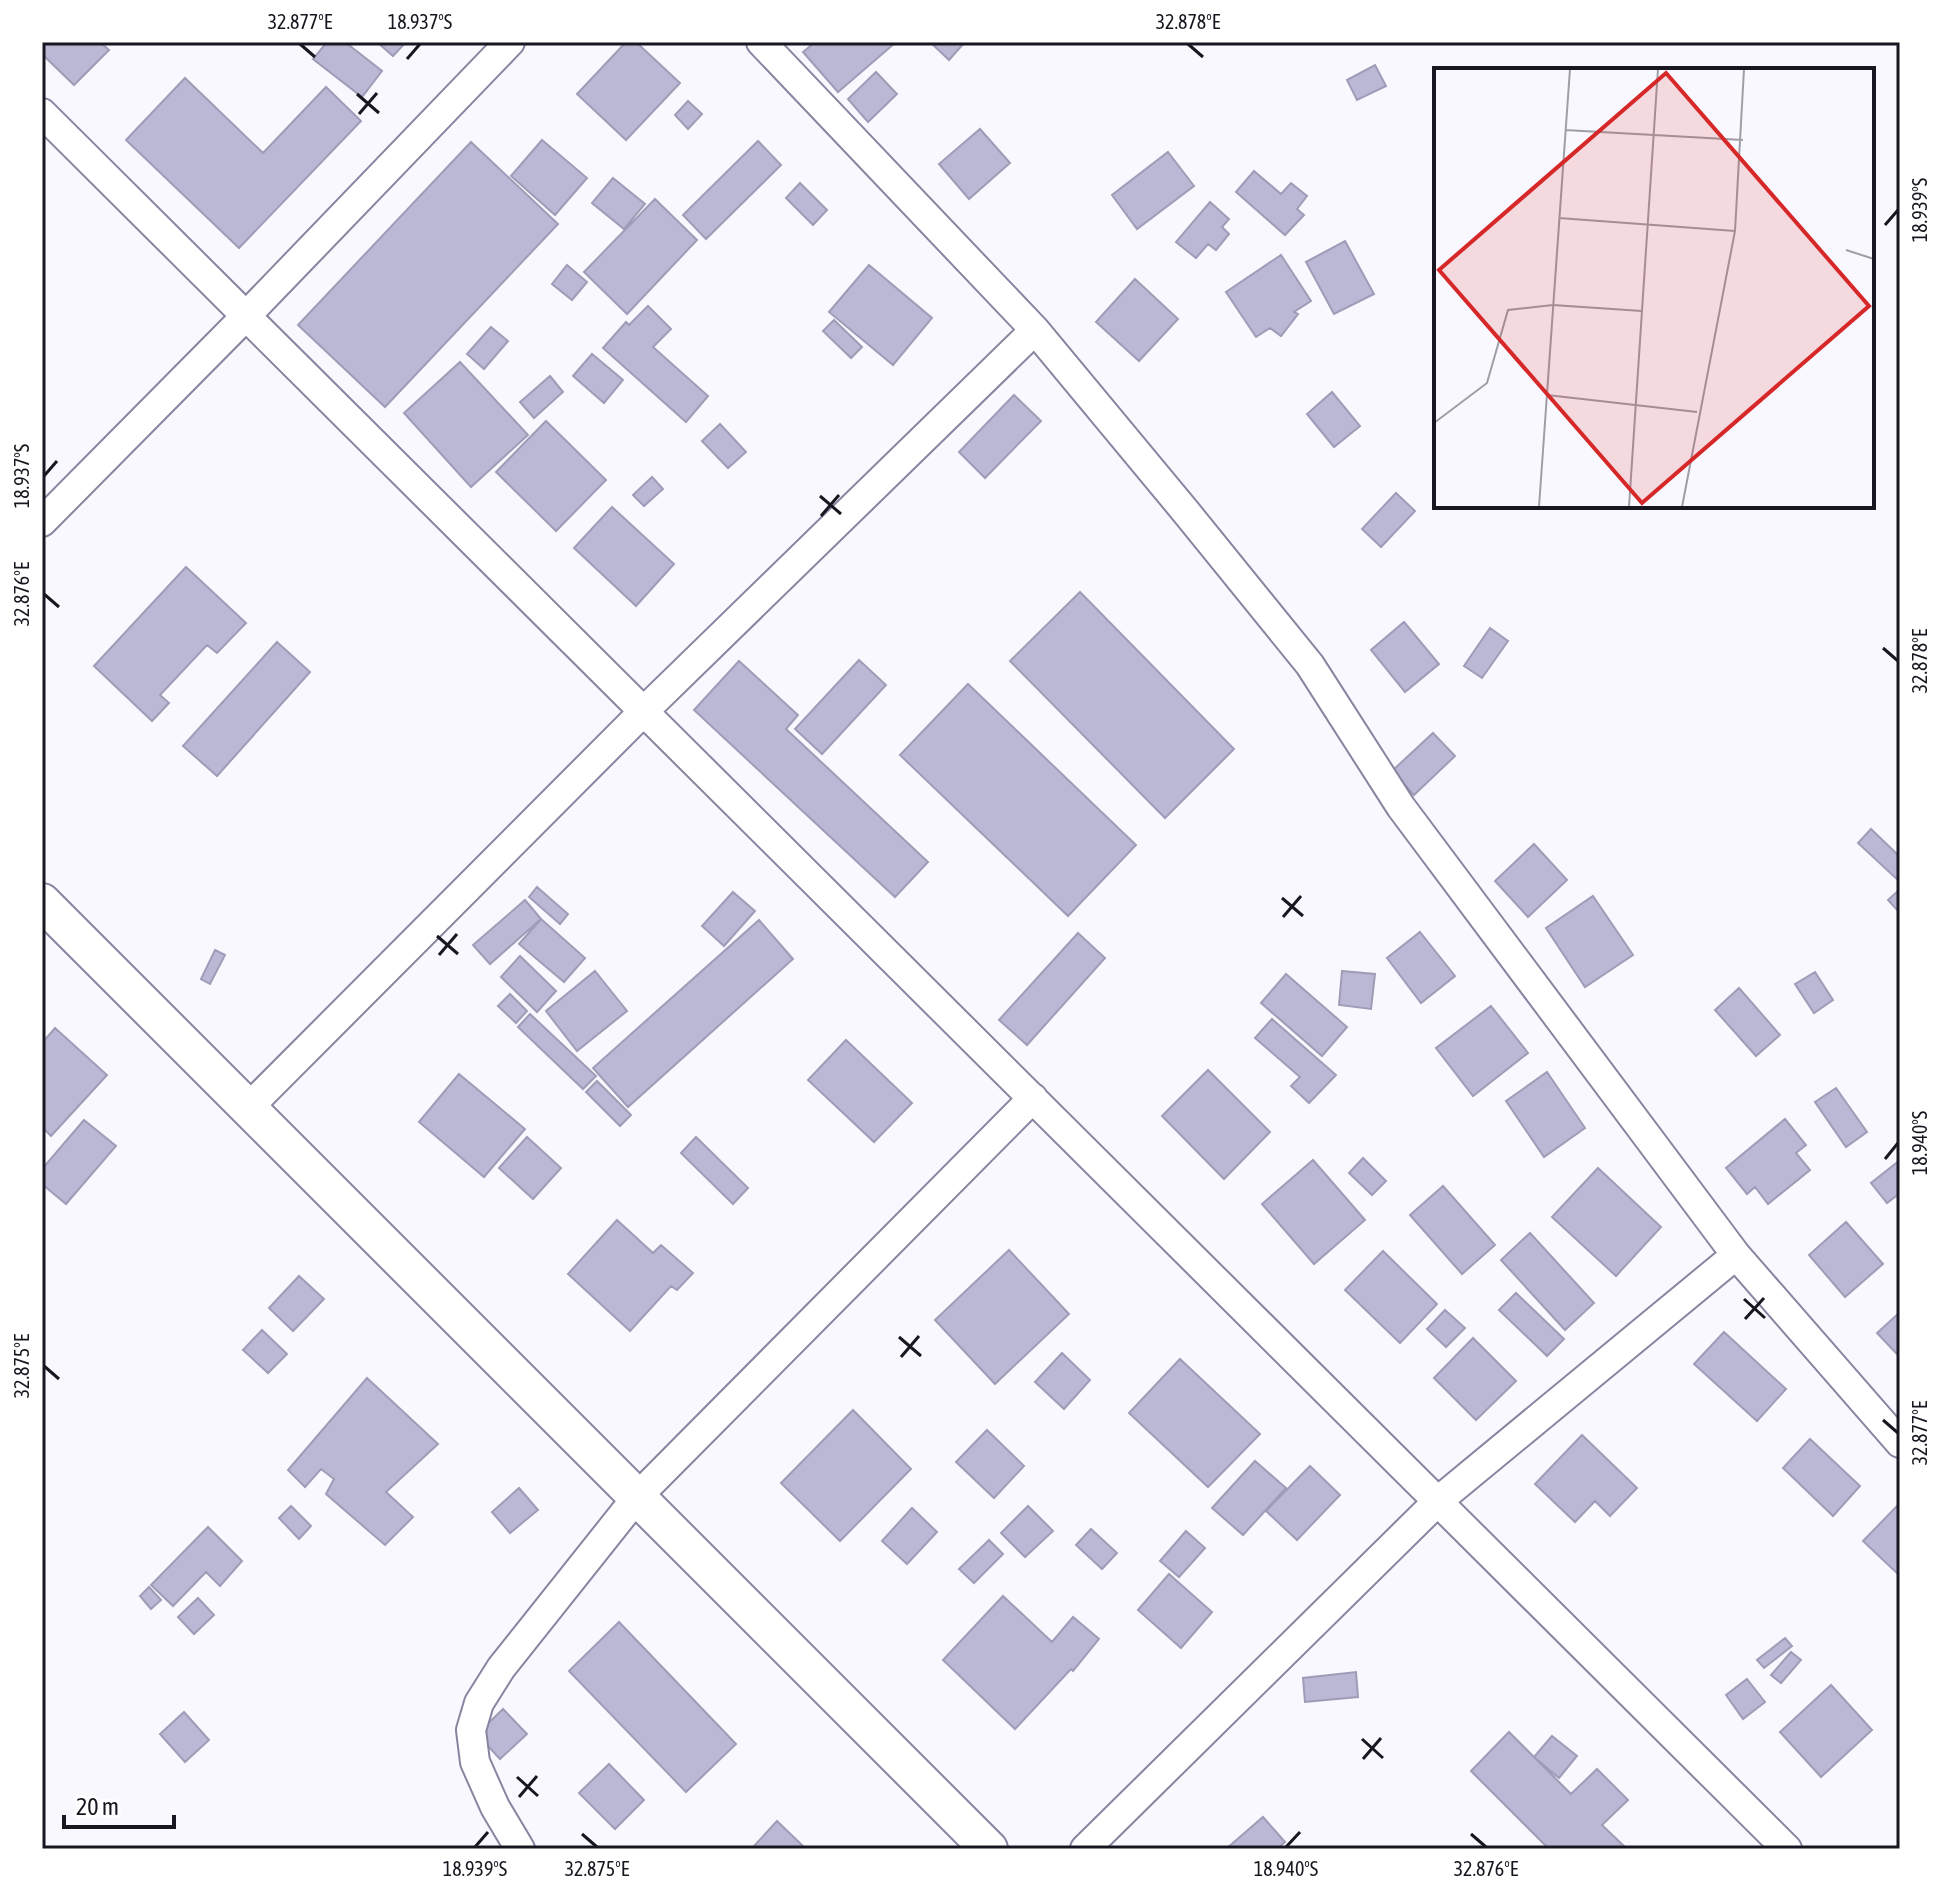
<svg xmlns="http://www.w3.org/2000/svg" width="1942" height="1891" font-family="'Asap Condensed',sans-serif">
  <rect width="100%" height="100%" fill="#f9f8fe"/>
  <path fill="#bab8d4" stroke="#9e9cb7" stroke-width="2" d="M42,42H100L109,50L74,85L42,54Z
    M327,42H345L382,71L362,97L313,59Z
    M377,42H406L393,56Z
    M626,42H636L680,83L626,140L577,94Z
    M815,42H894L895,43L838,92L803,52Z
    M930,42H965L949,60Z
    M1375,65L1386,86L1357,100L1347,80Z
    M876,72L897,94L868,122L848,99Z
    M185,78L263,153L326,87L361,121L239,248L126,140Z
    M688,101L702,114L688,129L675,115Z
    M980,129L1010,163L969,199L939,164Z
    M542,140L587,178L555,215L511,176Z
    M758,141L781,165L706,239L683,215Z
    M471,142L558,224L385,407L298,325Z
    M1168,152L1194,186L1137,229L1112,195Z
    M1254,171L1281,194L1291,183L1307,196L1297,209L1304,215L1285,235L1236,192Z
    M613,178L645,204L624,229L592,203Z
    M800,183L827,210L813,225L786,198Z
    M655,199L697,240L627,314L584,272Z
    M1210,202L1229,219L1222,227L1229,234L1216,250L1208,244L1196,258L1176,242Z
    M1345,241L1374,294L1334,314L1306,262Z
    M1281,255L1311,301L1294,312L1298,314L1281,336L1270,328L1256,337L1226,292Z
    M567,265L587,282L572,300L552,284Z
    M869,265L932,318L893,365L829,312Z
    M1135,279L1178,319L1139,361L1096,322Z
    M648,306L671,329L653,347L708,396L686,422L603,348L626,322L629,325Z
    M834,320L862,347L851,358L823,331Z
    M491,327L508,341L484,369L467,354Z
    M592,354L623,380L604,403L573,376Z
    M460,362L528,435L471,487L404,413Z
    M550,376L563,392L534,418L520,402Z
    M1332,392L1360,426L1334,447L1307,414Z
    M1014,395L1041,421L985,478L959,452Z
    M546,421L606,480L556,531L496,472Z
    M720,424L746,452L728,468L702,441Z
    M652,477L663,489L644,506L633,495Z
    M1396,493L1415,511L1381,547L1362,529Z
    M612,507L674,564L636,606L574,548Z
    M186,567L246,623L217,653L207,645L160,695L169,703L152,721L94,666Z
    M1080,592L1234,749L1165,818L1010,661Z
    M1404,622L1439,664L1405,692L1371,650Z
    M1490,628L1508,641L1482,678L1464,666Z
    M277,642L310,672L217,776L183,746Z
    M859,660L886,685L822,754L795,729Z
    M739,661L798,715L786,729L928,862L895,897L694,710Z
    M968,684L1136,845L1068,916L900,755Z
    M1433,733L1455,756L1414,795L1392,771Z
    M1871,829L1900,857V882L1858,843Z
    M1534,844L1567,880L1528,917L1495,881Z
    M537,887L568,914L560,924L529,897Z
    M1900,889V913L1888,900Z
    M733,892L755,911L724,946L702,926Z
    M1593,896L1633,955L1585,987L1546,928Z
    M525,900L541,919L490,964L473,945Z
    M541,919L585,958L564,982L519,944Z
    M759,920L793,959L628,1107L593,1068Z
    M1420,932L1455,976L1421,1003L1387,958Z
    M1078,933L1105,958L1027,1045L999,1020Z
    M215,950L225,955L210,984L201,979Z
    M520,956L556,991L537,1012L501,977Z
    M595,971L627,1011L577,1051L546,1011Z
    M1342,971L1375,974L1371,1009L1339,1005Z
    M1815,972L1833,1000L1814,1013L1795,984Z
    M1286,974L1347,1027L1322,1056L1261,1003Z
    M1739,988L1780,1035L1756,1056L1715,1010Z
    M510,994L527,1011L516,1023L498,1006Z
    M1491,1006L1528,1053L1473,1096L1436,1048Z
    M530,1014L596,1076L583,1089L518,1027Z
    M1272,1019L1336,1075L1309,1103L1291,1086L1300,1077L1255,1038Z
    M55,1028L107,1075L51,1136L42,1127V1043Z
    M846,1040L912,1103L874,1142L808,1080Z
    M1208,1070L1270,1132L1224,1179L1162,1116Z
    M1547,1072L1585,1128L1544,1157L1506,1101Z
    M459,1074L525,1129L484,1177L419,1122Z
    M597,1081L631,1115L620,1126L586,1092Z
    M1836,1088L1867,1132L1846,1147L1815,1102Z
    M1785,1119L1806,1145L1796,1153L1810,1170L1768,1204L1755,1187L1747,1194L1726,1168Z
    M84,1120L116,1146L66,1204L42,1184V1169Z
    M527,1137L561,1168L533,1199L499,1168Z
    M696,1137L748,1188L733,1204L681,1153Z
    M1363,1158L1386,1181L1372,1195L1349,1173Z
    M1313,1160L1365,1220L1314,1264L1262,1204Z
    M1900,1160V1193L1887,1203L1871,1183Z
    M1598,1168L1661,1227L1616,1276L1552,1217Z
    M1443,1186L1495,1245L1462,1274L1410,1215Z
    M617,1220L653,1253L661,1245L693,1273L677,1290L671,1286L630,1331L568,1274Z
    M1846,1222L1883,1264L1845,1297L1809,1255Z
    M1530,1233L1594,1303L1565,1330L1501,1260Z
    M1009,1250L1069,1314L995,1384L935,1320Z
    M1383,1251L1437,1304L1400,1343L1345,1290Z
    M299,1276L324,1299L293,1331L269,1308Z
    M1516,1293L1564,1339L1547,1356L1499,1310Z
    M1445,1310L1465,1328L1446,1347L1427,1329Z
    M1900,1312V1351L1897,1354L1877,1333Z
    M262,1330L287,1354L268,1373L243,1350Z
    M1724,1332L1786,1389L1757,1421L1694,1364Z
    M1473,1338L1516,1381L1476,1420L1434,1378Z
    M1062,1353L1090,1380L1064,1409L1035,1382Z
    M1180,1359L1260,1434L1208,1487L1129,1413Z
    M367,1378L438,1444L386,1492L413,1517L385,1545L326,1494L334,1479L321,1469L305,1487L288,1470Z
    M853,1410L911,1469L840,1541L781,1483Z
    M987,1430L1024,1466L994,1498L956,1462Z
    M1582,1435L1637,1488L1610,1516L1595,1501L1575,1522L1535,1484Z
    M1810,1439L1860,1486L1833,1516L1783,1468Z
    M1255,1461L1286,1488L1243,1535L1212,1508Z
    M1310,1466L1340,1495L1297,1540L1266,1511Z
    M519,1488L538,1510L510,1533L492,1512Z
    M1900,1503V1576L1863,1541Z
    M291,1506L311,1526L299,1539L279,1518Z
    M1028,1506L1053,1531L1025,1557L1001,1533Z
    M912,1508L937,1532L907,1564L882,1541Z
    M208,1527L242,1561L220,1586L206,1572L173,1606L151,1585Z
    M1091,1529L1117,1553L1102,1569L1076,1545Z
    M1186,1531L1205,1548L1179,1577L1160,1561Z
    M989,1540L1003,1554L974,1583L959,1569Z
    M1169,1574L1212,1612L1181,1648L1138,1610Z
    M149,1587L161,1600L151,1609L140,1596Z
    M1003,1596L1052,1642L1073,1617L1099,1639L1073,1671L1071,1669L1015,1729L943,1660Z
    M198,1598L214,1615L194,1634L178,1617Z
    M619,1622L736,1744L686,1792L569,1671Z
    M1785,1638L1792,1646L1764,1668L1757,1660Z
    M1791,1652L1801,1660L1781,1683L1771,1675Z
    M1356,1672L1358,1697L1305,1702L1303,1678Z
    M1747,1679L1765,1702L1743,1719L1726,1695Z
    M1831,1685L1872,1730L1821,1777L1780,1732Z
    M503,1709L527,1734L500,1759L477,1734Z
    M184,1712L209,1740L185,1762L160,1734Z
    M1509,1732L1571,1794L1597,1769L1628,1800L1602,1825L1627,1849H1549L1471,1771Z
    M1552,1736L1577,1756L1559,1778L1534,1757Z
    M609,1764L644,1800L615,1829L579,1793Z
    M1263,1817L1285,1842L1277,1849H1226Z
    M777,1821L806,1849H758L754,1846Z"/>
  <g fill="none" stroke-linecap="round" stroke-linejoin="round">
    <defs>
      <path id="minor" d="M761,42L1035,330L1186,512L1310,665L1401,807L1736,1255L1900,1443
        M42,113L1787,1849
        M42,522L246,316L510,42
        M248,1108L644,711L1035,330
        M520,1849L495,1807L475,1762L471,1730L479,1703L501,1668L637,1497L1033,1098
        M1085,1849L1438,1501L1736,1255"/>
      <path id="tertiary" d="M42,902L989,1849"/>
    </defs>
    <use href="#minor" stroke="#87859f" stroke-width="32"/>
    <use href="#tertiary" stroke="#87859f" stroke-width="40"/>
    <use href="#minor" stroke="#fff" stroke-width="28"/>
    <use href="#tertiary" stroke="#fff" stroke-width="36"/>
  </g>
  <path fill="none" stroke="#181721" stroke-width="3" d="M300,44L315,57M1188,44L1203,57M407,59L420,44M357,94L379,113M359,114L377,93M1885,225L1898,210M44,476L57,461M820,496L841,514M821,516L839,495M44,594L59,607M1883,648L1898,661M1282,898L1303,916M1283,917L1301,896M437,936L458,954M439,955L457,934M1885,1159L1898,1143M1744,1299L1765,1318M1745,1319L1764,1298M899,1337L921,1356M901,1357L919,1336M44,1366L59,1379M1883,1420L1898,1433M1362,1739L1383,1758M1363,1759L1381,1738M517,1777L538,1796M519,1797L537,1776M582,1834L597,1847M1471,1834L1486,1847M475,1847L488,1832M1286,1847L1300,1832"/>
  <g transform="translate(1434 68)">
    <rect width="440" height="440" fill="#f9f8fe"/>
    <path fill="none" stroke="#9f9ea6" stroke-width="2" d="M131,62L309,72M125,150L301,163M412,182L440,191M113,327L263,344M0,355L53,315L74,242L119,237L208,243M105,439L136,1M195,439L224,1M248,439L301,163L310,1"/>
    <path fill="#d62828" fill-opacity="0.15" stroke="#d62828" stroke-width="4" d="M232,5L435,238L208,435L5,202Z"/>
    <rect width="440" height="440" fill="none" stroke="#181721" stroke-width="4"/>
  </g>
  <rect width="1942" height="1891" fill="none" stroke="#ffffff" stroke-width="88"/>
  <path d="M64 1815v12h110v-12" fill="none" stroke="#181721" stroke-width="4"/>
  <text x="76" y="1815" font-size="24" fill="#181721" stroke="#ffffff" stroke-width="6" paint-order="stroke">20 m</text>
  <rect x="44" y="44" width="1854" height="1803" fill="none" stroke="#181721" stroke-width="3"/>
  <g font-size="20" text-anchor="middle" fill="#181721">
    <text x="300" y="29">32.877°E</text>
    <text x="420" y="29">18.937°S</text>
    <text x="1188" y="29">32.878°E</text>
    <text transform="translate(1920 210) rotate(-90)" y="7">18.939°S</text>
    <text transform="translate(22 476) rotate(-90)" y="7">18.937°S</text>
    <text transform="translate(22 594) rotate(-90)" y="7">32.876°E</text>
    <text transform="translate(1920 661) rotate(-90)" y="7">32.878°E</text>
    <text transform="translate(1920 1143) rotate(-90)" y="7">18.940°S</text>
    <text transform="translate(22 1366) rotate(-90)" y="7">32.875°E</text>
    <text transform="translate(1920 1433) rotate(-90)" y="7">32.877°E</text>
    <text x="475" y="1876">18.939°S</text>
    <text x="597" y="1876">32.875°E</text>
    <text x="1286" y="1876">18.940°S</text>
    <text x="1486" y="1876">32.876°E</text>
  </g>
</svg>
